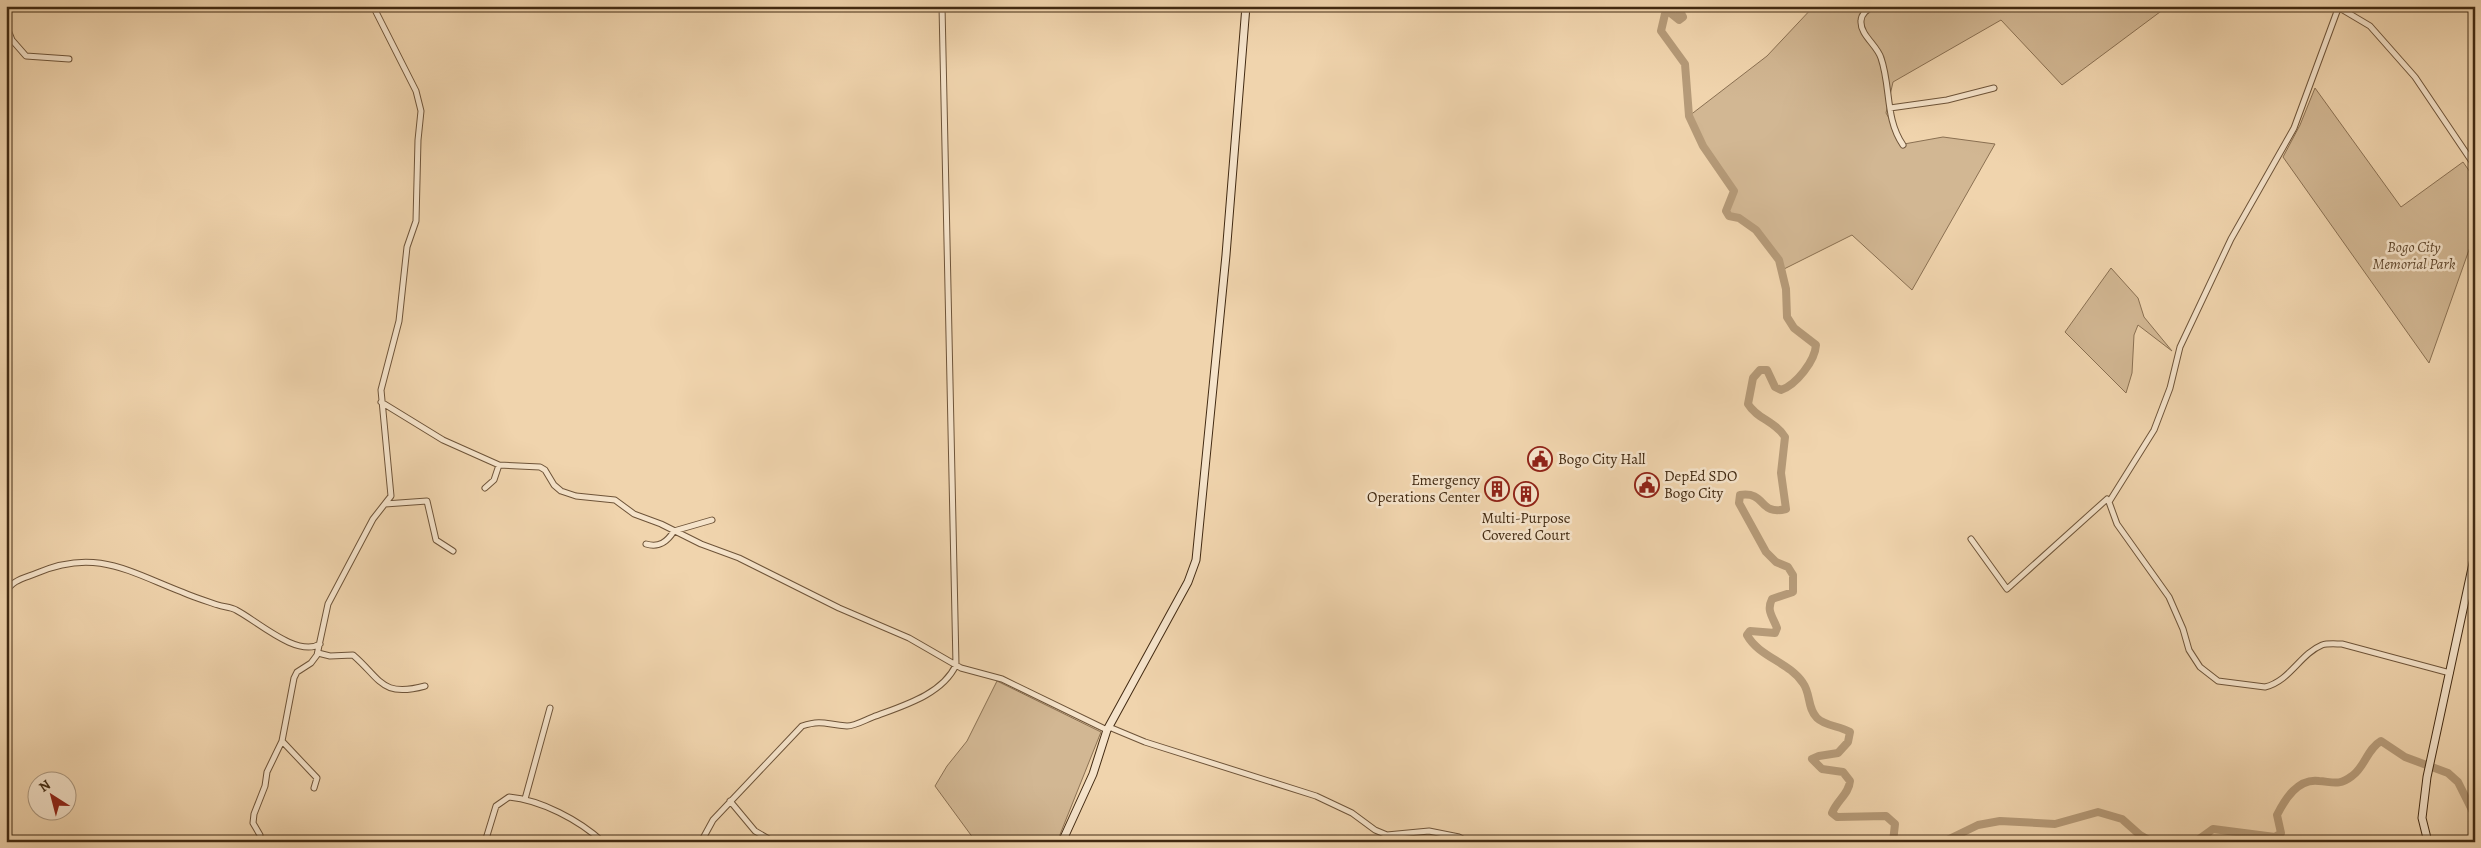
<svg xmlns="http://www.w3.org/2000/svg" width="2481" height="848" font-family="Alegreya,serif">
  <rect width="100%" height="100%" fill="#f0d4ad"/>
  <filter id="stains"><feTurbulence type="fractalNoise" baseFrequency=".004" numOctaves="4"/><feColorMatrix values="0 0 0 0 .2 0 0 0 0 .09 0 0 0 0 .02 0 0 0 .5 -.17"/></filter>
  <radialGradient id="worn" r=".72"><stop offset=".6" stop-color="#630" stop-opacity="0"/><stop offset="1" stop-color="#630" stop-opacity=".3"/></radialGradient>
  <path fill="#d2b793" stroke="#8a7052" d="M1814,6H2168L2062,85L2001,20L1893,82L1886,113L1904,144L1943,137L1995,144L1912,290L1852,235L1782,270C1776,247 1751,221 1729,216L1726,211L1734,191L1703,146L1689,116L1767,56Z
    M2315,88L2401,207L2463,162L2475,179V233L2429,363L2283,157L2300,125Z
    M2111,268L2138,298L2144,317L2172,351L2138,325L2134,335L2132,373L2126,393L2065,332Z
    M997,681L1101,732L1057,842H976L935,786L947,766L967,741Z"/>
  <g fill="none" stroke-linecap="round" stroke-linejoin="round">
    <path stroke="#b59a78" stroke-width="8" d="M1677,6L1683,17L1679,20L1669,12L1665,14L1661,31L1685,64L1689,116L1703,146L1734,191L1726,211L1729,216L1739,218L1756,230L1779,260L1786,289L1787,317L1794,328L1816,345C1815,361 1796,385 1781,390L1775,387L1767,370H1760L1753,378L1748,404C1757,419 1775,421 1785,437L1781,473L1786,509C1758,516 1767,491 1740,495L1739,503L1766,552L1776,562L1788,567L1793,575V592L1772,599C1766,611 1773,617 1777,628L1775,633L1750,631L1747,635C1759,657 1789,662 1803,683C1811,694 1807,708 1817,718C1825,726 1840,726 1850,732L1848,742L1838,753L1819,756L1812,759L1822,769L1843,772L1850,781C1849,794 1837,800 1832,813L1837,817L1886,816L1895,824L1893,842
      M1943,842L1978,825L2000,821L2055,824L2098,812L2122,819L2140,835L2152,842
      M2195,842L2213,829L2275,837L2281,833L2277,815C2285,799 2298,778 2319,781C2333,782 2339,786 2352,776C2365,767 2367,749 2381,741L2405,757L2448,773L2458,782L2475,816"/>
    <defs>
      <path id="street" d="M1873,6C1867,10 1861,14 1861,21C1860,35 1877,45 1881,58C1891,87 1885,119 1903,145
        M2339,6L2294,128L2231,239L2180,347L2170,388L2154,430L2109,502L2117,524L2169,597L2183,629L2189,650L2200,667L2218,681L2265,687C2290,681 2300,654 2322,645C2328,643 2336,644 2342,644L2450,673
        M2338,7L2370,26L2415,77L2475,166
        M6,25L12,40L26,56L69,59
        M1890,108L1947,100L1994,88
        M381,402L443,440L499,465L540,467L545,470L554,485L561,491L576,496L615,500L634,514L661,524L701,544L739,558L839,608L909,638L961,668L1002,679L1107,730
        M485,488L494,480L499,465
        M385,504L427,501L436,540L453,551
        M1971,539L2007,589L2107,499L2109,502
        M646,544C659,548 667,542 674,531L712,520
        M6,593C11,580 25,578 37,573C95,548 128,571 182,592C193,597 206,601 218,605C224,607 231,607 236,610C256,620 297,658 320,644
        M318,653L330,656L353,655C381,679 381,698 425,686
        M1109,727L1145,742L1316,796L1352,813L1375,830L1387,835L1429,831L1459,837L1468,842
        M282,741L317,778L314,788
        M525,799L550,708
        M730,801L755,831L774,842
        M259,842L260,835L253,823L254,814L265,786L267,772L282,741L294,678L297,672L311,663L317,655L328,604L373,519L391,496L381,390L399,321L407,247L416,221L418,140L421,111L416,91L373,6
        M485,842L496,806L509,797C541,800 579,820 603,842
        M701,842L713,820L802,726C823,719 827,725 847,726C855,726 865,720 873,717C902,706 942,695 956,665L942,6"/>
      <path id="secondary" d="M1062,842L1093,774L1107,730L1188,582L1196,560L1226,255L1246,6
        M2428,842L2422,818L2427,777L2475,554"/>
    </defs>
    <use href="#street" stroke="#6e5439" stroke-width="7"/>
    <use href="#secondary" stroke="#422a12" stroke-width="9"/>
    <use href="#street" stroke="#f5e3ca" stroke-width="5"/>
    <use href="#secondary" stroke="#f5e3ca" stroke-width="7"/>
  </g>
  <defs>
    <symbol id="civic-ring" viewBox="-11 -11 22 22"><circle r="9.5" fill="#f5e3ca" stroke="#8f2418" stroke-width="1.5"/><path d="M-.6-6.5H3V-4.5H.6V-3L4-1V1h2V6H-6V1h2V-1L-.6-3ZM-1.2 2.5V6h2.4V2.5Z" fill="#8f2418"/></symbol>
    <symbol id="building-ring" viewBox="-11 -11 22 22"><circle r="9.5" fill="#f5e3ca" stroke="#8f2418" stroke-width="1.5"/><path d="M-4-6H4V6H1V3H-1V6H-4ZM-2.5-4.3h1.7v1.8h-1.7ZM.8-4.3h1.7v1.8H.8ZM-2.5-1h1.7V.8h-1.7ZM.8-1h1.7V.8H.8Z" fill="#8f2418"/></symbol>
  </defs>
  <g fill-rule="evenodd">
    <use href="#civic-ring" x="1526" y="445" width="28" height="28"/>
    <use href="#civic-ring" x="1633" y="471" width="28" height="28"/>
    <use href="#building-ring" x="1483" y="475" width="28" height="28"/>
    <use href="#building-ring" x="1512" y="480" width="28" height="28"/>
  </g>
  <g text-anchor="middle" stroke-width="5" stroke-linejoin="round" paint-order="stroke">
    <g font-size="15" font-style="italic" fill="#5f462c" stroke="#f5e3ca">
      <text x="2414" y="252">Bogo City<tspan x="2414" dy="17">Memorial Park</tspan></text>
    </g>
    <g font-size="15" fill="#422a12" stroke="#f5e3ca" text-anchor="start">
      <text x="1558" y="464">Bogo City Hall</text>
      <text x="1664" y="481">DepEd SDO<tspan x="1664" dy="17">Bogo City</tspan></text>
      <text x="1480" y="485" text-anchor="end">Emergency<tspan x="1480" dy="17">Operations Center</tspan></text>
      <text x="1526" y="523" text-anchor="middle">Multi-Purpose<tspan x="1526" dy="17">Covered Court</tspan></text>
    </g>
  </g>
  <rect width="2481" height="848" fill="none" stroke="#f0d4ad" stroke-width="25"/>
  <rect x="8" y="8" width="2466" height="833" fill="none" stroke="#422a12" stroke-width="2.5"/>
  <rect x="12" y="12" width="2456" height="823" fill="none" stroke="#422a12"/>
  <g transform="translate(52 796) rotate(324)"><circle r="24" fill="#f5e3ca" stroke="#ad9980"/>
  <path d="M0-4L9 19L0 12L-9 19Z" fill="#8f2418"/>
  <text y="-8" font-size="14" font-weight="bold" text-anchor="middle" fill="#422a12">N</text>
  </g>
  <rect width="100%" height="100%" filter="url(#stains)"/>
  <rect width="100%" height="100%" fill="url(#worn)"/>
</svg>
